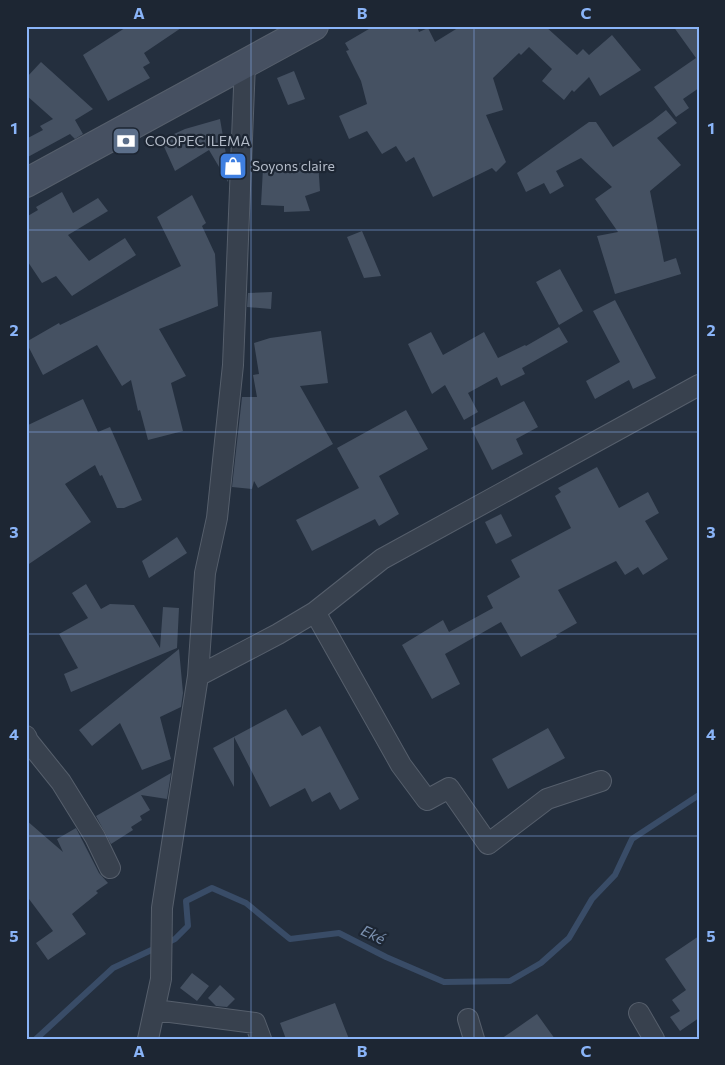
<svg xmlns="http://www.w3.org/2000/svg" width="725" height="1065" font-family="Commissioner,sans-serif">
  <rect width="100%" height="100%" fill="#242f3e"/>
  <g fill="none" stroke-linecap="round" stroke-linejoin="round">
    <path stroke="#394c67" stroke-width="6" d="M36,1039L113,968L175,939L188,926L186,901L212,888L246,903L290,939L339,933L386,957L444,982L510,981L541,963L569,938L592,899L615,875L632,839L699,795"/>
  </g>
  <path fill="#455162" d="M128,26H184L144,53L150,63L143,67L150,78L108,101L83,55Z
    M374,26H417L419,32L428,28L435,42L461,26H545L577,55L583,49L589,55L612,35L641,70L600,96L589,77L574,92L572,90L564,100L542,81L552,69L529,47L521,55L519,53L493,78L503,110L486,115L506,162L496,172L492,168L433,197L414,157L406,162L396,146L382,154L367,131L349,139L339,116L367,104L361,81L346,51L349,50L345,43Z
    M673,26H699V88L683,99L689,108L676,117L654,87L696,58Z
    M41,62L93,109L75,120L83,134L75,139L70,134L26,158V139L43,130L40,126L53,119L26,95V78Z
    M294,71L305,99L288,105L277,78Z
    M666,110L677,123L657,138L681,165L650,191L664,262L676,258L681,274L615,294L597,236L618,232L595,199L612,187L581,158L556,171L564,186L550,194L544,183L526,192L517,173L589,122H596L613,147L652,121Z
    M220,119L229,172L228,182L209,150L175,171L161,140L185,129Z
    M318,162L320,191L305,196L310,211L284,212V206L261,205L263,168L282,169V164Z
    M62,192L73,213L98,198L108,211L68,235L89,261L125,238L136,255L72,296L56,276L42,283L26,259V217L38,210L36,207Z
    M192,195L206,223L202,226L215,254L218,306L159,329L186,376L171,383L183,431L148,440L140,410L138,411L131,380L122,386L97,345L43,375L26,342L59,323L60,325L181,266L157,217Z
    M362,231L381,276L364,278L347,237Z
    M560,269L583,311L559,325L536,282Z
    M272,292L271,309L247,307L248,293Z
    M615,300L656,378L633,389L629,380L595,399L586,381L620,362L593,311Z
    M559,327L568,342L522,368L525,374L501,386L497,377L468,393L478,412L464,420L445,385L432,394L408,344L431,332L443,355L484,332L498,358L525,345L526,346Z
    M321,331L328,383L300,386L333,444L258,488L254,481L252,489L232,487L242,397H257L253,375L259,374L254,343L270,338Z
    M83,399L98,432L110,427L142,500L124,508H117L102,475L100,476L95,465L65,484L91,522L26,566V426Z
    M524,401L538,427L516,439L523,454L492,470L471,428Z
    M406,410L428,449L379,476L399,514L379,526L375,519L312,551L296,520L359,488L337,448Z
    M597,467L619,508L648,492L659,513L645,521L668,559L643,575L638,567L625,575L616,561L558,590L577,623L556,635L557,637L521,657L501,622L445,654L460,684L432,699L402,645L443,620L449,632L493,608L487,596L520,577L511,560L571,528L555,496L561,492L558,488Z
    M501,514L512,536L496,544L485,522Z
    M177,537L187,553L149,578L142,561Z
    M86,584L101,609L110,604L134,605L160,648L163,607L179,608L177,648L71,692L64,674L78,668L59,634L88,618L72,593Z
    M179,649L183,693L181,707L160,717L171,759L142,770L120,723L92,746L79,730Z
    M286,709L302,736L320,726L359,799L340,810L330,792L312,802L305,788L270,807L234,737V787L213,748Z
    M548,728L565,758L508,789L492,759Z
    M171,773L167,799L141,795L150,810L140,816L142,820L131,827L133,830L111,844L96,816Z
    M26,820L63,852L57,839L76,828L99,873L108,883L96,891L98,893L72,914L86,934L48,960L36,943L53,931L26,895Z
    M699,936V1018L680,1031L670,1017L680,1011L672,1000L686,990L665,959Z
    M192,973L209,986L197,1001L180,988Z
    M220,985L235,999L227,1007L216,1006L208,998Z
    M335,1003L349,1039H286L280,1023Z
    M537,1014L555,1039H501Z"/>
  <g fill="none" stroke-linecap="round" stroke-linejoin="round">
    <defs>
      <path id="street" d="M315,612L401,765L427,800L449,788L488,844L547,799L601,781
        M198,676L278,634L315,612L382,559L699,385
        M26,736L28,741L61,782L95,837L110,868
        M155,1010L255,1023L261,1039
        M639,1013L654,1039
        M468,1019L474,1039
        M148,1039L161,979L162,908L198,676L205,573L217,518L233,365L245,63"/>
      <path id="secondary" d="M26,183L314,26"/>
    </defs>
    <use href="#street" stroke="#565f6c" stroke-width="22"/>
    <use href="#secondary" stroke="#565f6c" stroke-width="30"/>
    <use href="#street" stroke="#38414e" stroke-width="20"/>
    <use href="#secondary" stroke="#465061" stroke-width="28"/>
  </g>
  <path fill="none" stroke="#8ab4f8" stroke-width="1" stroke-opacity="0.55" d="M251,26V1039M474,26V1039M26,230H699M26,432H699M26,634H699M26,836H699"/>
  <defs>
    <symbol id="bank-square" viewBox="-11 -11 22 22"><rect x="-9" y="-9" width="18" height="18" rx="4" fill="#5c6f8a" stroke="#1d2633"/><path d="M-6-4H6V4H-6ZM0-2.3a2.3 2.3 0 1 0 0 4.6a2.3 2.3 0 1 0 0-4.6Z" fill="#fff"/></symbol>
    <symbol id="shop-square" viewBox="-11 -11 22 22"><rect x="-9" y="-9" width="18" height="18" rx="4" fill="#3f7fe0" stroke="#1d2633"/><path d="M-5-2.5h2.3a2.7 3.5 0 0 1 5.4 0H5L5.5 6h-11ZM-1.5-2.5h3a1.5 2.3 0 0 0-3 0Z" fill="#fff"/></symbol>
  </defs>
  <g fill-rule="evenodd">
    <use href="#bank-square" x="110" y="125" width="32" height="32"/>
    <use href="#shop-square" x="217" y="150" width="32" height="32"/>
  </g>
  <g text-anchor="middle" stroke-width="4.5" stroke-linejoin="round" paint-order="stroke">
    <g font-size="14" fill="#b4bcc9" stroke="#1d2633" text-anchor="start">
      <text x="145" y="146">COOPEC ILEMA</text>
      <text x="252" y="171">Soyons claire</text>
    </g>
    <g font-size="15" font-style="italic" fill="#7c92b1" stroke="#1d2633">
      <text transform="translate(373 935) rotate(25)" y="5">Eké</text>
    </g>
  </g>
  <rect width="725" height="1065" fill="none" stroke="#1d2633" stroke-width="55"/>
  <rect x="28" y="28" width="670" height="1010" fill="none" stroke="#8ab4f8" stroke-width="2"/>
  <g font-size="16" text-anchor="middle" font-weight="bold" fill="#8ab4f8">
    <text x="139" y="19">A</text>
    <text x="362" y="19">B</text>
    <text x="586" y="19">C</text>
    <text x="14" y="134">1</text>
    <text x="711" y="134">1</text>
    <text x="14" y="336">2</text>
    <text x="711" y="336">2</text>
    <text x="14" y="538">3</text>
    <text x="711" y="538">3</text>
    <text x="14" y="740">4</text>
    <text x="711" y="740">4</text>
    <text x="14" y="942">5</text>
    <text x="711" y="942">5</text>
    <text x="139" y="1057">A</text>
    <text x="362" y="1057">B</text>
    <text x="586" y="1057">C</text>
  </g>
</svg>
